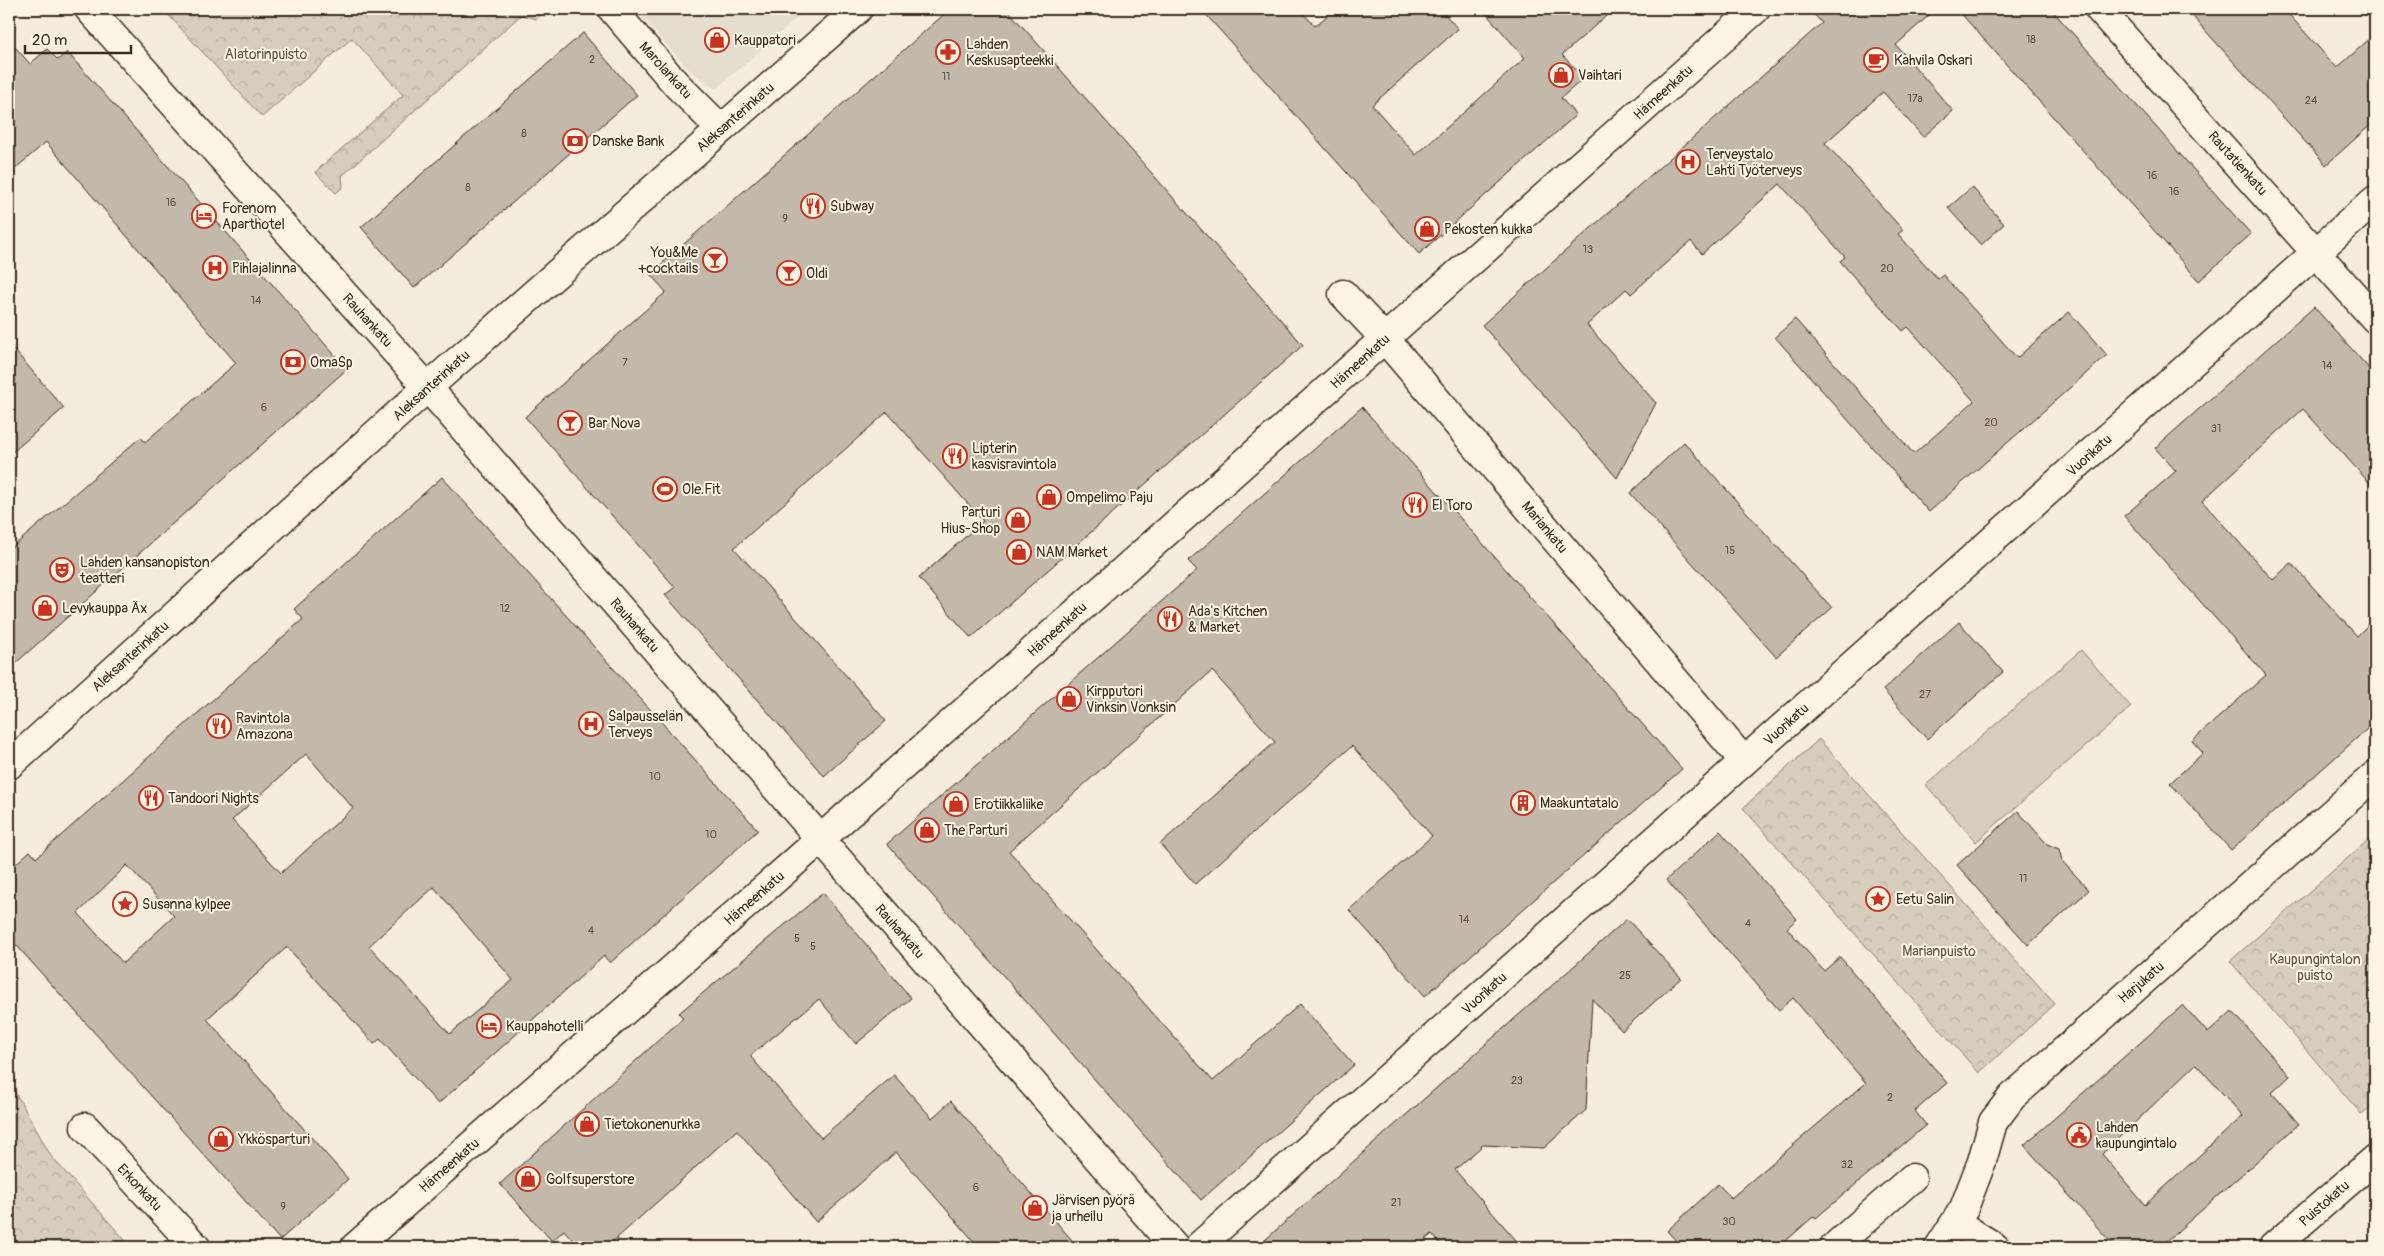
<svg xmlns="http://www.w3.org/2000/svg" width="2384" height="1256" font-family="Pangolin,sans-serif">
  <defs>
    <pattern id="forest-crowns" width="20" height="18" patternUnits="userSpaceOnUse" patternTransform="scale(1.25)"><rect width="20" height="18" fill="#d6cdbd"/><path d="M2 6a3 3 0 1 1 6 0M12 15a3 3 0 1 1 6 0" fill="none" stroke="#b9b0a2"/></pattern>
  </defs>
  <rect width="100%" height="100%" fill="#f4eddd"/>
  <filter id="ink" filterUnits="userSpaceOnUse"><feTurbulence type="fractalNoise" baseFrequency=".02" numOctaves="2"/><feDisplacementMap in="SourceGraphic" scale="10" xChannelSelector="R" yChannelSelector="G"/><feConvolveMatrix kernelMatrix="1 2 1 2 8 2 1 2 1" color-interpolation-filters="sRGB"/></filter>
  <g filter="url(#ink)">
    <path fill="#e5ddce" d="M634,9H808L716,89L690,71Z"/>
    <path fill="#d6cdbd" stroke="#887c6e" d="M2081,650L2131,707L1976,842L1926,785Z"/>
    <path fill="url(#forest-crowns)" stroke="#887c6e" d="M163,9H549L536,19L521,15L342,176L343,187L336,193L315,172L403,95L352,38L262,117Z
      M1819,739L2055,1004L1979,1073L1743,808Z
      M2375,834V1103L2362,1115L2230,961Z
      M9,1081L51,1156L131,1247H9Z"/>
    <path fill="#c3b9aa" stroke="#3b2a1e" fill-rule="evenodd" d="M950,9H1007L1303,345L971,638L919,578L983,521L887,412L734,548L886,721L824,776L665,595L675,587L525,417L666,292L650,274Z
      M1201,9H1299L1315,26L1335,9H1440L1458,29L1372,105L1416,155L1525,58L1482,9H1614L1562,55L1584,78L1561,98L1576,115L1419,254Z
      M1809,9H1936L1896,45L1953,111L1923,137L1883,92L1825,143L1903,230L1898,234L1938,279L1943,275L2017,358L2069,312L2107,355L1929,512L1775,337L1795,319L1914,454L1974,401L1908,327L1903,331L1860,284L1840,261L1845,257L1780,184L1702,254L1691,241L1631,294L1626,289L1587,325L1656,403L1617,478L1482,325L1822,23Z
      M1957,9H2051L2251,234L2199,281Z
      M2186,9H2284L2337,68L2375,34V121L2326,165Z
      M583,33L637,95L414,288L361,227Z
      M9,40L30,64L47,49L58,60L67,52L347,369L9,669V550L141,437L145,442L236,363L46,142L9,174Z
      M1972,187L2004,224L1981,245L1948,208Z
      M2314,307L2375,375V489L2303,409L2202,501L2273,580L2291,563L2357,636L2375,618V722L2231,850L2170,783L2203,753L2192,741L2266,675L2124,516L2176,471L2155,448Z
      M9,344L64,408L9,455Z
      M1362,407L1682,769L1425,996L1349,910L1432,836L1352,746L1195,884L1160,844L1275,742L1212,671L1009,851L1213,1081L1300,1004L1354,1065L1201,1200L887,844L1197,570L1188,561Z
      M1684,442L1832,608L1776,657L1630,493Z
      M442,477L758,830L610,963L604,956L438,1104L380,1039L374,1044L287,947L207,1019L348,1179L280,1240L9,937V870L30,851L36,858L303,619L294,609ZM306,754L353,808L281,873L232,820ZM127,865L174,916L123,963L78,913ZM434,887L513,980L450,1034L369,946Z
      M1959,622L2003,672L1927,739L1883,690Z
      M2018,811L2047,844L2059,849L2062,861L2089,890L2028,945L1957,865Z
      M1720,831L1797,919L1787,928L1824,971L1840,957L1947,1083L1915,1111L1926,1125L1816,1218L1814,1216L1779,1247H1682L1667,1231L1718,1184L1731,1198L1866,1083L1793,998L1779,1010L1666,880Z
      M823,893L911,998L856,1044L819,999L750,1056L821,1138L894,1075L932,1118L951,1101L1078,1247H979L896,1152L816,1222L737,1130L607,1247H579L564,1230L552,1241L500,1184L683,1018L679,1013Z
      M1627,919L1681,978L1622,1031L1592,999L1586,1110L1544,1148L1483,1145L1455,1170L1522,1247H1443L1432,1234L1417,1247H1257Z
      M2183,1005L2208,1033L2232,1011L2290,1076L2272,1093L2299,1124L2160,1247H2115L2024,1145ZM2196,1064L2243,1116L2145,1205L2102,1154Z"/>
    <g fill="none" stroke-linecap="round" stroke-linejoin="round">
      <defs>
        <path id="street" d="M89,9L444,406L1175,1247
          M612,9L676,84L721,129
          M2099,9L2375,319
          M1343,294L1385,339L1744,761
          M85,1127L196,1247
          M1955,1222L1995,1247
          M355,1247L789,867L1756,9
          M1198,1247L2375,200
          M1834,1247L1912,1178
          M1939,1247L1964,1208L1982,1161L1993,1122L2012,1097L2375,775
          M2273,1247L2375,1159"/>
        <path id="secondary" d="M9,765L428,387L858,9"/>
      </defs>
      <use href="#street" stroke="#3b2a1e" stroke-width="31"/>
      <use href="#secondary" stroke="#3b2a1e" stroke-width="31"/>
      <use href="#street" stroke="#fcf5e5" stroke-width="28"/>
      <use href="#secondary" stroke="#fcf5e5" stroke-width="28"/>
    </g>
  </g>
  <defs>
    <symbol id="shop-ring" viewBox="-11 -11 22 22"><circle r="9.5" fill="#fcf5e5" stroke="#c8321e" stroke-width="1.5"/><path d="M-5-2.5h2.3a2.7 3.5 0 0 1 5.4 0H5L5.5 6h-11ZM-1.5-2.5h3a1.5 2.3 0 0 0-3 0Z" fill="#c8321e"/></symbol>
    <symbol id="pharmacy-ring" viewBox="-11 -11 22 22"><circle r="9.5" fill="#fcf5e5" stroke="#c8321e" stroke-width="1.5"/><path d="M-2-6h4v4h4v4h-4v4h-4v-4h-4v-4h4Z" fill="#c8321e"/></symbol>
    <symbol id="cafe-ring" viewBox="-11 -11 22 22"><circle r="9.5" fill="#fcf5e5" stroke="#c8321e" stroke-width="1.5"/><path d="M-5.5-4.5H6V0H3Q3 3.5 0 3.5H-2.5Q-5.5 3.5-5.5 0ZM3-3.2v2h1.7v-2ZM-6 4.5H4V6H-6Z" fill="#c8321e"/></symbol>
    <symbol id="bank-ring" viewBox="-11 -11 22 22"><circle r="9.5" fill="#fcf5e5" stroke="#c8321e" stroke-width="1.5"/><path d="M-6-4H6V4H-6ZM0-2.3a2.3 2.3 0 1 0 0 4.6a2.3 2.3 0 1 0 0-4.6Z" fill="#c8321e"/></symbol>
    <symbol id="hospital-ring" viewBox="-11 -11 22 22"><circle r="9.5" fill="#fcf5e5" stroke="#c8321e" stroke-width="1.5"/><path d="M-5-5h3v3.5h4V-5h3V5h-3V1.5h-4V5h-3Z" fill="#c8321e"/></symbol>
    <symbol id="restaurant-ring" viewBox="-11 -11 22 22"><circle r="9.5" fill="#fcf5e5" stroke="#c8321e" stroke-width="1.5"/><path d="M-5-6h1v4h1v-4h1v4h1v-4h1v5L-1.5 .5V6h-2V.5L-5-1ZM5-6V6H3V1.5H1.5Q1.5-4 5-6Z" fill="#c8321e"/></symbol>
    <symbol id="hotel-ring" viewBox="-11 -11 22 22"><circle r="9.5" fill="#fcf5e5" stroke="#c8321e" stroke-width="1.5"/><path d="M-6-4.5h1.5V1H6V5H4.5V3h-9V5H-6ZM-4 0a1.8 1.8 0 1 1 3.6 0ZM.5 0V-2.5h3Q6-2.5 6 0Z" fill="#c8321e"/></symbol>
    <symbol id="bar-ring" viewBox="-11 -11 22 22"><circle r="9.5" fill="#fcf5e5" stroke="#c8321e" stroke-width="1.5"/><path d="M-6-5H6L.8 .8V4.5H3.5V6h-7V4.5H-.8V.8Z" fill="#c8321e"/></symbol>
    <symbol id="stadium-ring" viewBox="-11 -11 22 22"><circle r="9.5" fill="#fcf5e5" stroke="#c8321e" stroke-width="1.5"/><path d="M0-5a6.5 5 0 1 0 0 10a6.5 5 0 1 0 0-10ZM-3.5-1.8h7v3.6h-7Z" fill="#c8321e"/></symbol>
    <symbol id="theatre-ring" viewBox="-11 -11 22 22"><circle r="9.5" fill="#fcf5e5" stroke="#c8321e" stroke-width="1.5"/><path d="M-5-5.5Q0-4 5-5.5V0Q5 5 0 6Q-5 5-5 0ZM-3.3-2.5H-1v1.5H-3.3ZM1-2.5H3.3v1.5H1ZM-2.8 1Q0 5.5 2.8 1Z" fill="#c8321e"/></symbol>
    <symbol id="building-ring" viewBox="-11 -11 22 22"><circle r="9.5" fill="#fcf5e5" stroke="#c8321e" stroke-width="1.5"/><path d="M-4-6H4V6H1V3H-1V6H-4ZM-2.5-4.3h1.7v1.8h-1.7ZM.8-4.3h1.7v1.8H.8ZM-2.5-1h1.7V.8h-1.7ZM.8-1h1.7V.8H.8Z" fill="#c8321e"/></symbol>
    <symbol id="sight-ring" viewBox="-11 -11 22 22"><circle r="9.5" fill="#fcf5e5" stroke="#c8321e" stroke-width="1.5"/><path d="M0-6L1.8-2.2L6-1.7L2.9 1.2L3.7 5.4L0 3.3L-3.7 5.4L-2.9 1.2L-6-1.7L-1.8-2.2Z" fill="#c8321e"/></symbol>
    <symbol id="civic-ring" viewBox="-11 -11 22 22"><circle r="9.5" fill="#fcf5e5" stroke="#c8321e" stroke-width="1.5"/><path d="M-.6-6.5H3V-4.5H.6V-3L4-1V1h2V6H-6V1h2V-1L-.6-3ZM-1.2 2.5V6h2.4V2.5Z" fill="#c8321e"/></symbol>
  </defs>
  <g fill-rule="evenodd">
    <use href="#shop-ring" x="703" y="26" width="28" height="28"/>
    <use href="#pharmacy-ring" x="934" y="38" width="28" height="28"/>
    <use href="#cafe-ring" x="1862" y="46" width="28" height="28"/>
    <use href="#shop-ring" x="1547" y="61" width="28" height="28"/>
    <use href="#bank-ring" x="561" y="127" width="28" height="28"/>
    <use href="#hospital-ring" x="1674" y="148" width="28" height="28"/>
    <use href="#restaurant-ring" x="799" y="192" width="28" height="28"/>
    <use href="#hotel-ring" x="190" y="202" width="28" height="28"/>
    <use href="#shop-ring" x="1413" y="215" width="28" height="28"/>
    <use href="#bar-ring" x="701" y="246" width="28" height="28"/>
    <use href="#hospital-ring" x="201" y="254" width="28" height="28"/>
    <use href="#bar-ring" x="775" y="259" width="28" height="28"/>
    <use href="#bank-ring" x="279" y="348" width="28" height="28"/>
    <use href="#bar-ring" x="556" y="409" width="28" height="28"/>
    <use href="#restaurant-ring" x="941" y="442" width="28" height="28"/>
    <use href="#stadium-ring" x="651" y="475" width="28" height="28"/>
    <use href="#shop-ring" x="1035" y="483" width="28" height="28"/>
    <use href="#restaurant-ring" x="1401" y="491" width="28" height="28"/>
    <use href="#shop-ring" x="1004" y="506" width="28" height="28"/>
    <use href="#shop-ring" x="1005" y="538" width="28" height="28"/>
    <use href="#theatre-ring" x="48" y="556" width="28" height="28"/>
    <use href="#shop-ring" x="31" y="594" width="28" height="28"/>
    <use href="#restaurant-ring" x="1156" y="605" width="28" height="28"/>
    <use href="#shop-ring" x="1055" y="685" width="28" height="28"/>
    <use href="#hospital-ring" x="577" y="710" width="28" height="28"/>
    <use href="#restaurant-ring" x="205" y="712" width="28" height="28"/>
    <use href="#restaurant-ring" x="137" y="784" width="28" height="28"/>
    <use href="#building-ring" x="1509" y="789" width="28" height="28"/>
    <use href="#shop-ring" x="942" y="790" width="28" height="28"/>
    <use href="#shop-ring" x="913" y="816" width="28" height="28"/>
    <use href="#sight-ring" x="1864" y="885" width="28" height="28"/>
    <use href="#sight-ring" x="111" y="890" width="28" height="28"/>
    <use href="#hotel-ring" x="475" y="1012" width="28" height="28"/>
    <use href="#shop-ring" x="573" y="1110" width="28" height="28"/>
    <use href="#civic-ring" x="2065" y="1121" width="28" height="28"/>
    <use href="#shop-ring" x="207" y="1125" width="28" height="28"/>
    <use href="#shop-ring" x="514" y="1165" width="28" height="28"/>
    <use href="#shop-ring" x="1021" y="1194" width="28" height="28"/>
  </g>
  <g text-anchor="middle" stroke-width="4" stroke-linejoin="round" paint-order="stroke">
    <g font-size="11" fill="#5d4e41">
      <text x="2031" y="43">18</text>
      <text x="592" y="63">2</text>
      <text x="946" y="80">11</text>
      <text x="1915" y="102">17a</text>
      <text x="2311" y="104">24</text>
      <text x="524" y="137">8</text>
      <text x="2152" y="179">16</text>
      <text x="468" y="191">8</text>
      <text x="2174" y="195">16</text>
      <text x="171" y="206">16</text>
      <text x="785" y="222">9</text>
      <text x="1588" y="253">13</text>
      <text x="1887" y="272">20</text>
      <text x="256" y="304">14</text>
      <text x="625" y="366">7</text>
      <text x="2327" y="369">14</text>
      <text x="264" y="411">6</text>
      <text x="1991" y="426">20</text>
      <text x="2216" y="432">31</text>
      <text x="1730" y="554">15</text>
      <text x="505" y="612">12</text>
      <text x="1925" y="698">27</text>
      <text x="655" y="780">10</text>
      <text x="711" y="838">10</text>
      <text x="2023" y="882">11</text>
      <text x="1464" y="923">14</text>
      <text x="1748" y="927">4</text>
      <text x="591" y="934">4</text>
      <text x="797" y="942">5</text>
      <text x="813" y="950">5</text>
      <text x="1625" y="979">25</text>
      <text x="1517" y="1084">23</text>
      <text x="1890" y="1101">2</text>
      <text x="1847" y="1168">32</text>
      <text x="976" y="1191">6</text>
      <text x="1396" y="1206">21</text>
      <text x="283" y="1210">9</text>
      <text x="1729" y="1225">30</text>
    </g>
    <g font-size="14" fill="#3b2a1e" stroke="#fcf5e5" text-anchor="start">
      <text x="734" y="45">Kauppatori</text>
      <text x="966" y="49">Lahden<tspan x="966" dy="16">Keskusapteekki</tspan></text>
      <text x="1894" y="65">Kahvila Oskari</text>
      <text x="1578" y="80">Vaihtari</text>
      <text x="592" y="146">Danske Bank</text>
      <text x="1706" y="159">Terveystalo<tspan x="1706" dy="16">Lahti Työterveys</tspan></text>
      <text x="830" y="211">Subway</text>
      <text x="222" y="213">Forenom<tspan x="222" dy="16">Aparthotel</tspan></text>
      <text x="1444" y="234">Pekosten kukka</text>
      <text x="698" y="257" text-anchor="end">You&amp;Me<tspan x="698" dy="16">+cocktails</tspan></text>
      <text x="232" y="273">Pihlajalinna</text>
      <text x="806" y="278">Oldi</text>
      <text x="310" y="367">OmaSp</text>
      <text x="588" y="428">Bar Nova</text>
      <text x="972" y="453">Lipterin<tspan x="972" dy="16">kasvisravintola</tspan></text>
      <text x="682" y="494">Ole.Fit</text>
      <text x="1066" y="502">Ompelimo Paju</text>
      <text x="1432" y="510">El Toro</text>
      <text x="1000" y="517" text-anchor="end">Parturi<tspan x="1000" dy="16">Hius-Shop</tspan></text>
      <text x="1036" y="557">NAM Market</text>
      <text x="80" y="567">Lahden kansanopiston<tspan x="80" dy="16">teatteri</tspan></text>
      <text x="62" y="613">Levykauppa Äx</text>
      <text x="1188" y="616">Ada's Kitchen<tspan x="1188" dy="16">&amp; Market</tspan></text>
      <text x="1086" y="696">Kirpputori<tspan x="1086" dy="16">Vinksin Vonksin</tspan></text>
      <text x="608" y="721">Salpausselän<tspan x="608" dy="16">Terveys</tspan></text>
      <text x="236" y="723">Ravintola<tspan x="236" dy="16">Amazona</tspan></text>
      <text x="168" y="803">Tandoori Nights</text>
      <text x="1540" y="808">Maakuntatalo</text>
      <text x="974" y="809">Erotiikkaliike</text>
      <text x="944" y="835">The Parturi</text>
      <text x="1896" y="904">Eetu Salin</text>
      <text x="142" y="909">Susanna kylpee</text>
      <text x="506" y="1031">Kauppahotelli</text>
      <text x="604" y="1129">Tietokonenurkka</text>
      <text x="2096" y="1132">Lahden<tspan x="2096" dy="16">kaupungintalo</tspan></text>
      <text x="238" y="1144">Ykkösparturi</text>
      <text x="546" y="1184">Golfsuperstore</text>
      <text x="1052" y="1205">Järvisen pyörä<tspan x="1052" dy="16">ja urheilu</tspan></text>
    </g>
    <g font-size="14" fill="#625346" stroke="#fcf5e5">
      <text x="266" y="59">Alatorinpuisto</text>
      <text x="1939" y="956">Marianpuisto</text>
      <text x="2315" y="964">Kaupungintalon<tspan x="2315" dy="16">puisto</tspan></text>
    </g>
    <g font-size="14" fill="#3b2a1e" stroke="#fcf5e5">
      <text transform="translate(666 70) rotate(48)" y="5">Marolankatu</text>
      <text transform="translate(1663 92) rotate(-42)" y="5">Hämeenkatu</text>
      <text transform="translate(735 117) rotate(-41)" y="5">Aleksanterinkatu</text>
      <text transform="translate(2238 163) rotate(48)" y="5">Rautatienkatu</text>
      <text transform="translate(368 320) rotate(48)" y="5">Rauhankatu</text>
      <text transform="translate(1360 361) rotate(-42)" y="5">Hämeenkatu</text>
      <text transform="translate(431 385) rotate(-42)" y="5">Aleksanterinkatu</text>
      <text transform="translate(2089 455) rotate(-42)" y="5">Vuorikatu</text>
      <text transform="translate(1545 527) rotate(50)" y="5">Mariankatu</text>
      <text transform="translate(635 625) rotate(49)" y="5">Rauhankatu</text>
      <text transform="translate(1057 629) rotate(-42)" y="5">Hämeenkatu</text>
      <text transform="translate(130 656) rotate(-42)" y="5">Aleksanterinkatu</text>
      <text transform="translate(1786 724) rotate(-42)" y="5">Vuorikatu</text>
      <text transform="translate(754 898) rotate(-41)" y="5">Hämeenkatu</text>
      <text transform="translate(900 931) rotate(49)" y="5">Rauhankatu</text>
      <text transform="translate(2141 982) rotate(-41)" y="5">Harjukatu</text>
      <text transform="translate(1484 993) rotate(-42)" y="5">Vuorikatu</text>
      <text transform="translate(449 1165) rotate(-41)" y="5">Hämeenkatu</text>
      <text transform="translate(140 1187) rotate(47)" y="5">Erkonkatu</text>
      <text transform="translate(2324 1203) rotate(-41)" y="5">Puistokatu</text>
    </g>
  </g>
  <rect width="2384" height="1256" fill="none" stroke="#fcf5e5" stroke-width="30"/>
  <rect x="15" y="15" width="2354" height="1226" fill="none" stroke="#3b2a1e" stroke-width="2" filter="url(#ink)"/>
  <path d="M25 45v8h106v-8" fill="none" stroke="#3b2a1e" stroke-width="2.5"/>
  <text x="32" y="45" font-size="15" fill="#3b2a1e" stroke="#fcf5e5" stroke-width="4" paint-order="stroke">20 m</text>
</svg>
